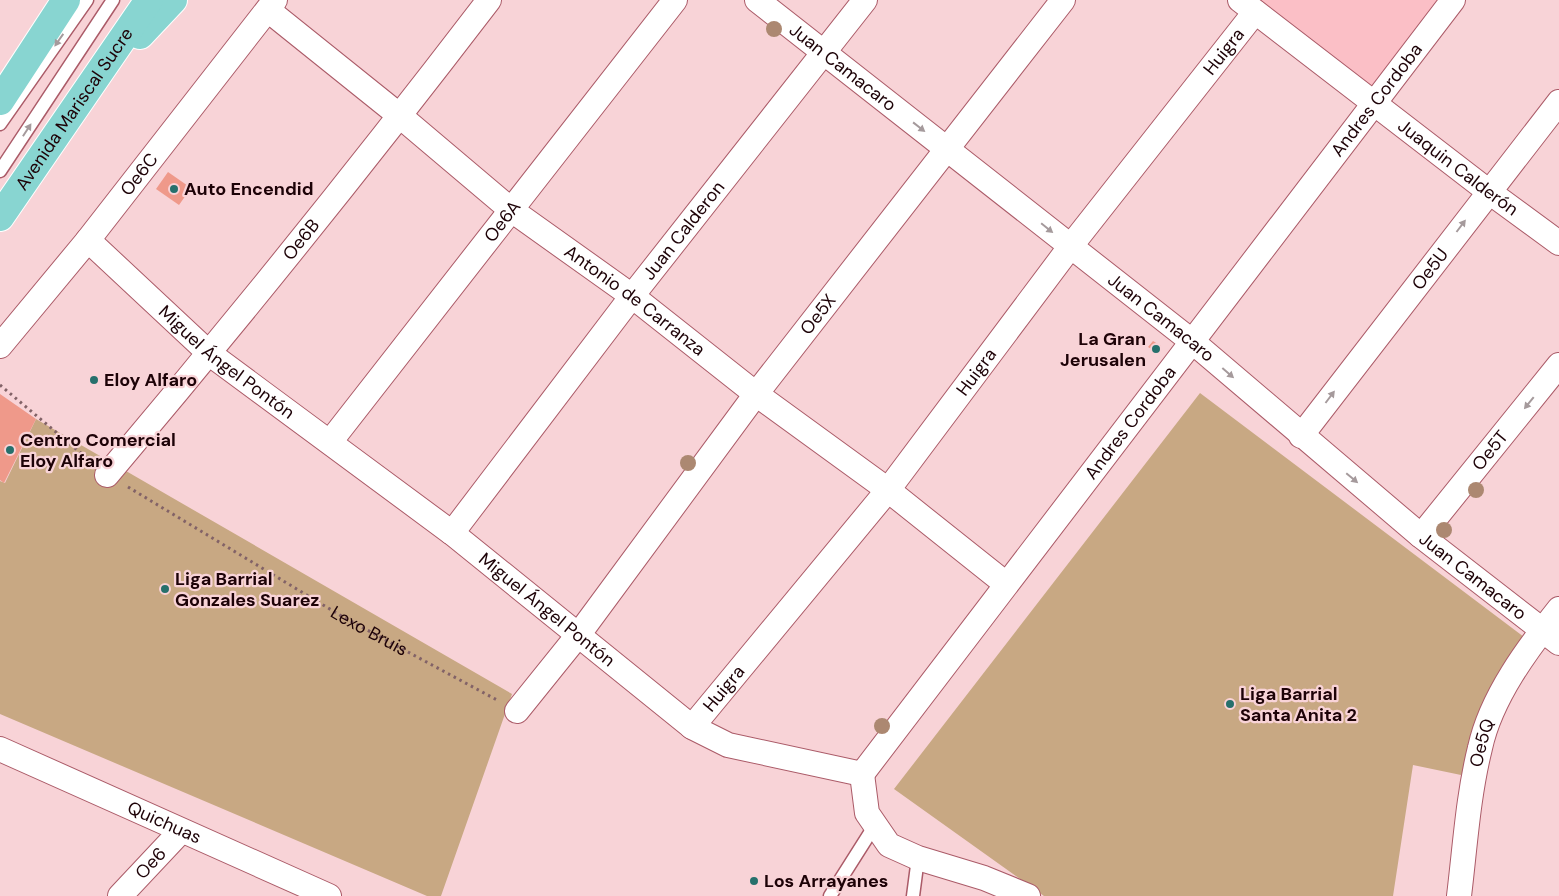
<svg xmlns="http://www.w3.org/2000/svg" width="1559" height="896" font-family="'DM Sans',sans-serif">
  <rect width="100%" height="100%" fill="#f8d3d7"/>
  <path fill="#fbbfc6" d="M1256,0H1445L1374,91Z"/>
  <path fill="#c8a883" d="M1200,393L1532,643L1461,775L1413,765L1393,896H1044L894,789Z
    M36,419L512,694L441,896H427L0,714V481L5,483Z"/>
  <path fill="#ef998a" d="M168,172L191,188L179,205L156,189Z
    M1153,341L1161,346V350L1159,354L1148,347Z
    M0,394L36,419L4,483L0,480Z"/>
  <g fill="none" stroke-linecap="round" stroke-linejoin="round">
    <defs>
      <path id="lane" d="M0,124L87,0
        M0,171L113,0
        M830,896L875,825
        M913,896L918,858"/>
      <g id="street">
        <path id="s2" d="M757,0L1194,343L1421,536L1559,643"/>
        <path id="s3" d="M1240,0L1488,191L1559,243"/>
        <path id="s4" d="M268,10L400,116L510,209L632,296L756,394L888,490L1006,584"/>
        <path id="s5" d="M88,240L210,354L452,533L692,727L728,745L862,774"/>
        <path id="s6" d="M0,346L88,240L275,0"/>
        <path id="s7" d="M1301,436L1559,102"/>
        <path id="s8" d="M330,442L675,0"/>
        <path id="s9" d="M107,475C238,320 365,162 489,0"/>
        <path id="s10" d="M452,533L632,296L865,0"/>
        <path id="s11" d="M1421,536L1559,365"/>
        <path id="s12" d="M517,711L579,634L756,394L1063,0"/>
        <path id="s13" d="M692,727L888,490L1070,247L1255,12"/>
        <path id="s14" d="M0,749L329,896"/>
        <path id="s15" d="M862,774L1453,0"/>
        <path d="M862,774L867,813L889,845L918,858L984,878L1028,896"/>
        <path id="s16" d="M120,896L181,831"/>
        <path id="s17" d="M1459,896C1465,847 1468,796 1480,748C1491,697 1528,648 1559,609"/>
      </g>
      <g id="primary">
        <path d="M140,35L173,0"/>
        <path d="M0,101L66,0"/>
        <path id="s18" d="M0,217L149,0"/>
      </g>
    </defs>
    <use href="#lane" stroke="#ab5b68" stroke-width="15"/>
    <use href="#street" stroke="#ab5b68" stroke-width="26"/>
    <use href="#primary" stroke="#fff" stroke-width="30"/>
    <g stroke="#826267" stroke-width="3" stroke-dasharray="2.5 4" stroke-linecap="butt">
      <path d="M0,385L88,459"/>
      <path id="s1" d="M128,487L343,617L497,700"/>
    </g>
    <use href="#lane" stroke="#fff" stroke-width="12"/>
    <use href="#street" stroke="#fff" stroke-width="24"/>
    <use href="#primary" stroke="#88d5d1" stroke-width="28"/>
  </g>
  <g fill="#ac8871">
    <circle cx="774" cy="29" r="8"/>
    <circle cx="688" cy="463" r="8"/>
    <circle cx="1476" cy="490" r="8"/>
    <circle cx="1444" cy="530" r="8"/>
    <circle cx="882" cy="726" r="8"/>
  </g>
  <defs><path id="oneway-solid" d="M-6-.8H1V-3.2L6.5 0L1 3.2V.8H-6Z" transform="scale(1.25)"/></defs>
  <g fill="#a59a9c">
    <use href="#oneway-solid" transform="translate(59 40) rotate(125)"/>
    <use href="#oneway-solid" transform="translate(919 127) rotate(38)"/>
    <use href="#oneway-solid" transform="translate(27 130) rotate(-57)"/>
    <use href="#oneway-solid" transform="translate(1461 226) rotate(-53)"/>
    <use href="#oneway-solid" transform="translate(1047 228) rotate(39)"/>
    <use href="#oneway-solid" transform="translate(1228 373) rotate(41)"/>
    <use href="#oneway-solid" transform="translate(1330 397) rotate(-53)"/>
    <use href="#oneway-solid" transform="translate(1529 403) rotate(129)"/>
    <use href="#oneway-solid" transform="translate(1352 478) rotate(40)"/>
  </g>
  <g fill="#26706c" stroke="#f8d3d7" stroke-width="2">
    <circle cx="174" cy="189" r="5"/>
    <circle cx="1156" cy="349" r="5"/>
    <circle cx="94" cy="380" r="5"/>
    <circle cx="10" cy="450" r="5"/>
    <circle cx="165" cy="589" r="5"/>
    <circle cx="1230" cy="704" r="5"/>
    <circle cx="754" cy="881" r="5"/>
  </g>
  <g text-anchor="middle" stroke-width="4.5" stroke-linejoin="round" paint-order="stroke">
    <g font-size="18" fill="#1d0207" stroke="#f8d3d7">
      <text dy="6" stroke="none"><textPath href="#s13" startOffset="860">Huigra</textPath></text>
      <text dy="6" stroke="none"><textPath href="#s2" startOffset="109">Juan Camacaro</textPath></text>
      <text dy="6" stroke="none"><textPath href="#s15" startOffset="848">Andres Cordoba</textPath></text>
      <text dy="6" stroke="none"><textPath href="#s18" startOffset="131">Avenida Mariscal Sucre</textPath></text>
      <text dy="6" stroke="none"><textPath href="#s3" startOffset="275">Juaquin Calderón</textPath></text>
      <text dy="6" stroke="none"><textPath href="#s6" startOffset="221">Oe6C</textPath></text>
      <text dy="6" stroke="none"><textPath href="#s8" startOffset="280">Oe6A</textPath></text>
      <text dy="6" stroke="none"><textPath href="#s10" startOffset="381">Juan Calderon</textPath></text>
      <text dy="6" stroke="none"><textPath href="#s9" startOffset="305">Oe6B</textPath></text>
      <text dy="6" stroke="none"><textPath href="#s7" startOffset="211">Oe5U</textPath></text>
      <text dy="6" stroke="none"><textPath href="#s4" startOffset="468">Antonio de Carranza</textPath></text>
      <text dy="6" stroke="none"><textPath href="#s12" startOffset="498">Oe5X</textPath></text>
      <text dy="6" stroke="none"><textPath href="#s2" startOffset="514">Juan Camacaro</textPath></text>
      <text dy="6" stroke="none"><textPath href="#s5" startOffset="185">Miguel Ángel Pontón</textPath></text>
      <text dy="6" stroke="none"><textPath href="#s13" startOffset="455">Huigra</textPath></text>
      <text dy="6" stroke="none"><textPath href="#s15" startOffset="442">Andres Cordoba</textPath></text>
      <text dy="6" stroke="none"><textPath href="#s11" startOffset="110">Oe5T</textPath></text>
      <text dy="6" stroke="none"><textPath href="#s2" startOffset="919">Juan Camacaro</textPath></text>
      <text dy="6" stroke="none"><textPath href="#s5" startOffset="590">Miguel Ángel Pontón</textPath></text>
      <text dy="6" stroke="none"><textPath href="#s1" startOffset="281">Lexo Bruis</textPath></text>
      <text dy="6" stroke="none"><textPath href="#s13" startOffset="50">Huigra</textPath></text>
      <text dy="6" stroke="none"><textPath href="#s17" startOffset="155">Oe5Q</textPath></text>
      <text dy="6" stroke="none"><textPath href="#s14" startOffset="180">Quichuas</textPath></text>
      <text dy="6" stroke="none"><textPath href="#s16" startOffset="45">Oe6</textPath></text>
    </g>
    <g font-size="18" font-weight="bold" fill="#1d0207" stroke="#f8d3d7" text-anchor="start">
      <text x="184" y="195">Auto Encendid</text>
      <text x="1146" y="345" text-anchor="end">La Gran<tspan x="1146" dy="21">Jerusalen</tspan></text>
      <text x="104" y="386">Eloy Alfaro</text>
      <text x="20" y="446">Centro Comercial<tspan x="20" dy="21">Eloy Alfaro</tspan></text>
      <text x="175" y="585">Liga Barrial<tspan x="175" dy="21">Gonzales Suarez</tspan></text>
      <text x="1240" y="700">Liga Barrial<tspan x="1240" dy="21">Santa Anita 2</tspan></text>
      <text x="764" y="887">Los Arrayanes</text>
    </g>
  </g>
</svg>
